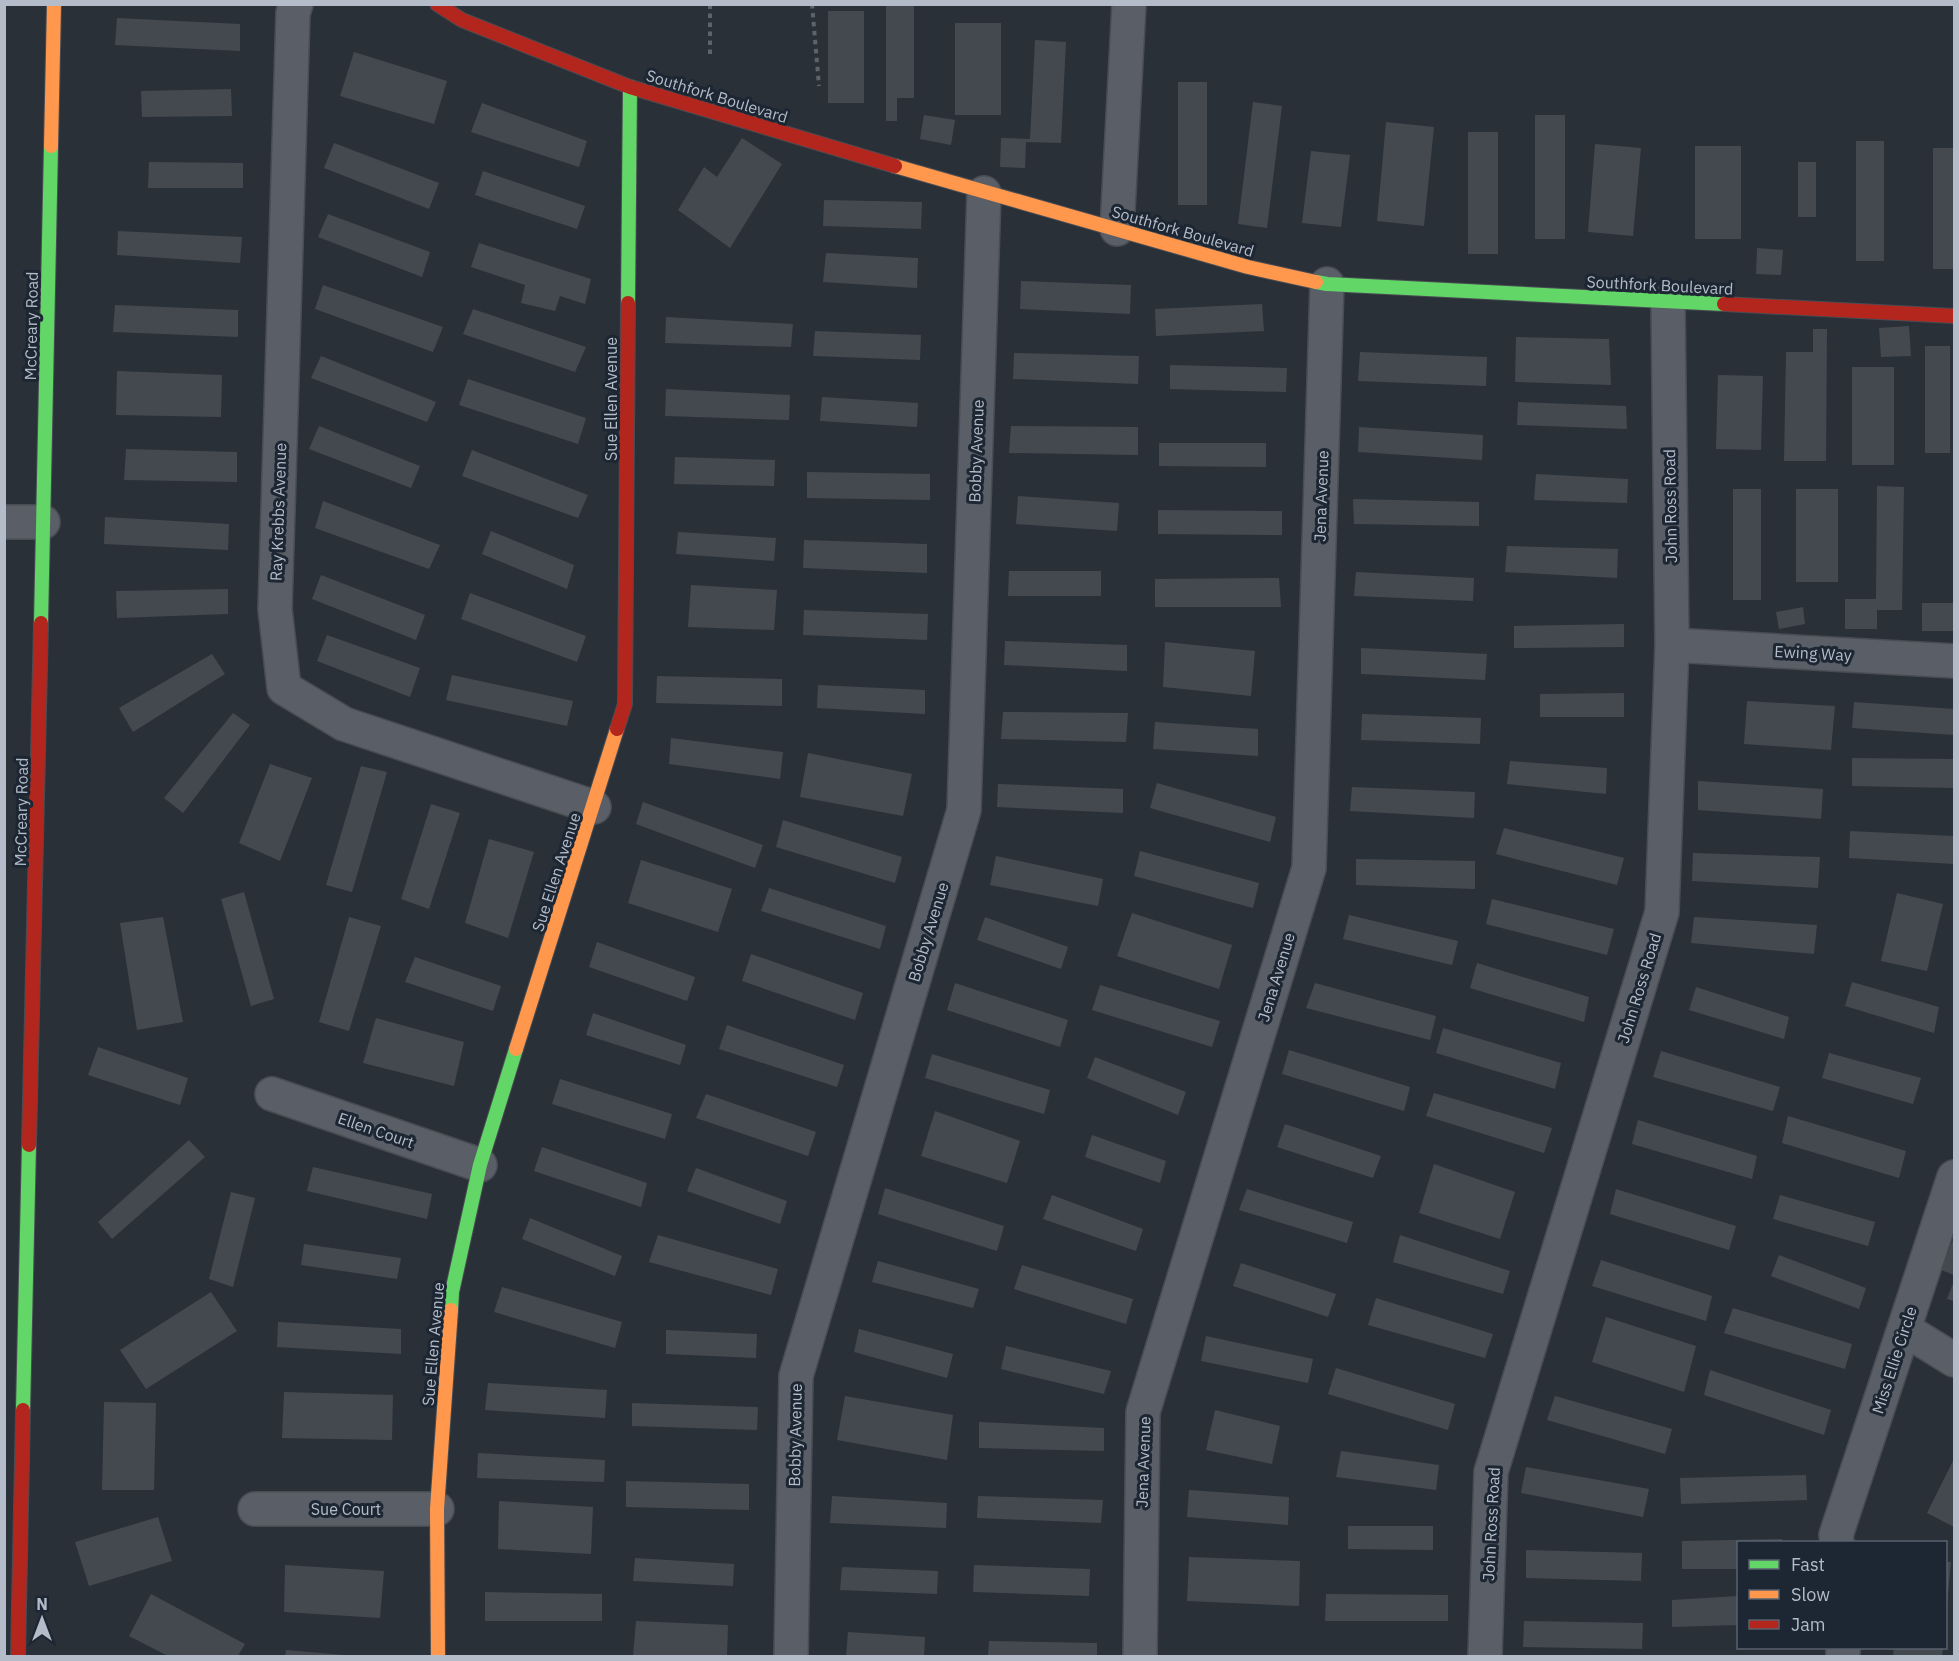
<svg xmlns="http://www.w3.org/2000/svg" width="1959" height="1661" font-family="'IBM Plex Sans',sans-serif">
  <rect width="100%" height="100%" fill="#2a3038"/>
  <path fill="#444950" d="M886,4H914V98H897V121H886Z
    M828,11H864V103H828Z
    M117,18L240,24V51L115,45Z
    M955,23H1001V115H955Z
    M1035,40L1066,42L1061,143L1026,142L1025,168L1000,167L1001,138L1030,139Z
    M354,52L447,81L434,124L340,96Z
    M1178,82H1207V205H1178Z
    M231,89L232,116L142,117L141,91Z
    M1253,102L1282,106L1267,228L1238,224Z
    M482,103L587,141L579,167L471,132Z
    M924,115L955,120L951,145L920,139Z
    M1535,115H1565V239H1535Z
    M1386,122L1434,127L1424,226L1377,221Z
    M1468,132H1498V254H1468Z
    M742,138L782,164L730,248L678,210L704,167L717,177Z
    M1856,141H1884V261H1856Z
    M334,143L439,183L429,209L324,168Z
    M1595,144L1641,148L1633,236L1588,232Z
    M1695,146H1741V239H1695Z
    M1933,148H1954V269H1933Z
    M1311,151L1350,155L1341,227L1302,223Z
    M149,162L243,163V188H148Z
    M1798,162H1816V217H1798Z
    M483,171L585,206L577,229L475,195Z
    M824,200L922,202L921,229L823,226Z
    M328,214L430,252L422,277L318,237Z
    M118,231L242,237L240,263L117,255Z
    M479,243L591,279L585,304L560,296L555,311L521,303L525,285L471,267Z
    M1757,248L1783,250L1781,275L1756,274Z
    M826,253L918,258L917,288L823,282Z
    M1021,281L1131,285L1130,314L1020,309Z
    M323,285L443,327L433,352L315,309Z
    M1262,304L1264,331L1156,336L1155,309Z
    M115,305L238,310V337L113,332Z
    M473,309L586,347L575,372L463,334Z
    M666,317L793,324L791,347L665,343Z
    M1909,326L1911,356L1881,357L1879,328Z
    M1813,329H1827L1826,461H1784L1786,352H1813Z
    M815,331L921,335L920,360L813,356Z
    M1516,337L1609,339L1611,385L1515,382Z
    M1925,346H1950V453H1925Z
    M1360,352L1487,357L1486,386L1358,381Z
    M1014,353L1139,356L1138,384L1013,379Z
    M321,356L436,402L427,422L311,378Z
    M1170,365L1287,368L1286,392L1170,389Z
    M1852,367H1894V465H1852Z
    M117,371L222,375L221,417L116,415Z
    M1718,375L1763,376L1761,450L1716,449Z
    M468,379L586,418L578,444L459,405Z
    M666,389L790,395L789,420L665,416Z
    M822,397L918,403L917,427L820,421Z
    M1518,402L1626,406L1627,429L1517,425Z
    M319,426L420,466L411,488L309,449Z
    M1011,426L1138,427V455L1009,453Z
    M1359,427L1483,435L1482,460L1358,452Z
    M1159,443H1266V467L1159,466Z
    M126,449L237,452V482L124,480Z
    M472,450L588,495L578,518L462,476Z
    M675,457L775,460L774,486L674,484Z
    M807,472L930,474V500L807,498Z
    M1536,474L1628,479L1627,503L1534,500Z
    M1877,486L1904,487L1902,610H1877V629H1845V599H1876Z
    M1733,489H1761V600H1733Z
    M1796,489H1838V582H1796Z
    M1018,496L1119,503L1117,531L1016,524Z
    M1353,499L1479,502V526L1354,524Z
    M323,501L440,545L429,569L315,528Z
    M1158,510L1282,511V535L1158,534Z
    M105,517L229,524L228,550L104,544Z
    M491,531L574,565L567,589L482,554Z
    M678,532L776,538L774,561L676,554Z
    M804,540L927,544V573L803,568Z
    M1507,546L1618,549L1617,578L1505,572Z
    M1009,571H1101V596H1008Z
    M1356,572L1474,578L1473,601L1354,596Z
    M321,575L425,615L416,640L312,599Z
    M1279,578L1281,607H1155V579Z
    M691,585L777,590L774,630L688,627Z
    M228,589V614L117,618L116,591Z
    M470,593L586,636L577,662L461,619Z
    M1922,603H1954L1953,631H1922Z
    M1803,607L1805,624L1779,629L1776,612Z
    M804,610L928,614L927,640L803,635Z
    M1624,624V647L1514,648V626Z
    M327,635L420,668L410,697L317,661Z
    M1005,641L1127,645V671L1004,665Z
    M1165,642L1255,651L1251,696L1163,687Z
    M1361,648L1487,654L1485,680L1361,674Z
    M212,654L225,674L133,732L119,708Z
    M452,675L573,701L567,726L446,700Z
    M657,676L782,679V706L656,703Z
    M818,685L925,690V714L817,708Z
    M1624,693V717H1540V694Z
    M1747,701L1835,706L1831,750L1744,744Z
    M1854,702L1954,709V735L1852,728Z
    M1003,712L1128,713L1126,742L1001,739Z
    M233,713L250,725L183,813L164,798Z
    M1362,714L1481,718L1480,744L1361,740Z
    M1155,722L1258,729V756L1153,749Z
    M671,738L783,752L780,779L669,764Z
    M808,753L912,774L903,816L800,797Z
    M1852,758L1954,759V788L1852,786Z
    M1510,761L1607,768L1606,794L1507,784Z
    M270,764L312,778L280,861L239,843Z
    M361,766L387,772L352,892L326,885Z
    M1698,781L1823,789L1821,819L1698,810Z
    M1157,783L1276,817L1270,842L1150,808Z
    M998,784L1123,789V813L997,807Z
    M1352,787L1475,792L1474,818L1350,811Z
    M643,802L763,845L755,868L636,824Z
    M431,804L460,813L429,909L401,899Z
    M783,820L902,857L895,883L776,847Z
    M1504,828L1624,858L1617,885L1496,854Z
    M1850,831L1954,836V864L1849,858Z
    M489,839L534,852L508,938L465,923Z
    M1140,851L1259,883L1253,908L1134,876Z
    M1693,853L1820,857L1818,888L1692,881Z
    M996,856L1103,879L1098,906L990,885Z
    M1356,859L1475,861V889L1356,885Z
    M641,860L732,889L718,932L628,903Z
    M769,888L886,926L880,949L761,911Z
    M244,892L274,999L251,1006L221,899Z
    M1897,893L1943,904L1927,971L1881,961Z
    M1492,899L1614,929L1607,955L1486,924Z
    M1132,913L1232,945L1219,989L1117,956Z
    M1349,915L1458,941L1452,965L1343,939Z
    M163,917L183,1022L137,1030L120,923Z
    M349,917L381,926L349,1031L319,1022Z
    M985,917L1068,947L1061,969L977,940Z
    M1694,917L1817,925L1814,954L1691,943Z
    M597,942L695,977L687,1001L589,967Z
    M751,954L863,993L855,1020L742,981Z
    M415,957L501,986L493,1011L405,982Z
    M1477,963L1589,997L1584,1022L1470,988Z
    M1852,982L1939,1007L1934,1033L1845,1006Z
    M955,983L1068,1020L1060,1047L947,1010Z
    M1315,983L1436,1016L1430,1040L1306,1008Z
    M1100,985L1220,1021L1212,1047L1092,1010Z
    M1696,987L1789,1017L1784,1039L1689,1010Z
    M593,1013L686,1045L680,1065L586,1035Z
    M376,1018L464,1042L454,1086L363,1063Z
    M727,1025L844,1065L837,1087L719,1049Z
    M1443,1028L1561,1063L1555,1089L1436,1053Z
    M98,1047L188,1078L180,1105L88,1075Z
    M1289,1050L1410,1087L1404,1111L1282,1074Z
    M1661,1051L1780,1087L1773,1111L1653,1077Z
    M1829,1053L1921,1078L1913,1104L1822,1078Z
    M932,1054L1050,1090L1044,1114L925,1078Z
    M1095,1057L1186,1092L1178,1115L1087,1078Z
    M560,1079L672,1114L665,1139L552,1104Z
    M1434,1093L1552,1128L1544,1153L1426,1116Z
    M706,1094L816,1132L808,1156L696,1118Z
    M935,1111L1020,1141L1007,1183L921,1156Z
    M1788,1116L1906,1151L1899,1178L1782,1143Z
    M1638,1120L1757,1156L1752,1179L1632,1144Z
    M1285,1124L1381,1156L1373,1178L1277,1147Z
    M1092,1135L1166,1161L1160,1183L1085,1157Z
    M189,1140L205,1157L112,1239L98,1222Z
    M542,1147L647,1183L641,1207L534,1171Z
    M1434,1164L1515,1192L1500,1239L1419,1213Z
    M313,1167L432,1194L427,1219L307,1191Z
    M696,1168L787,1201L780,1224L687,1191Z
    M885,1188L1004,1226L997,1251L878,1214Z
    M1247,1189L1353,1222L1347,1243L1239,1210Z
    M1616,1189L1736,1226L1729,1250L1610,1214Z
    M231,1192L255,1198L233,1287L209,1279Z
    M1052,1195L1143,1229L1136,1251L1043,1219Z
    M1780,1195L1875,1222L1868,1246L1773,1219Z
    M530,1218L622,1256L615,1276L522,1239Z
    M658,1235L778,1269L771,1295L649,1262Z
    M1400,1235L1510,1271L1503,1294L1393,1262Z
    M1954,1237V1275L1941,1270Z
    M304,1244L401,1258L397,1279L301,1265Z
    M1779,1255L1866,1288L1859,1309L1771,1276Z
    M1601,1260L1712,1296L1706,1321L1592,1286Z
    M878,1261L979,1289L973,1308L872,1282Z
    M1241,1263L1336,1294L1328,1317L1233,1286Z
    M1022,1265L1133,1299L1126,1324L1014,1289Z
    M1954,1281V1301L1947,1299Z
    M502,1287L622,1322L615,1348L494,1312Z
    M211,1292L237,1331L146,1389L120,1350Z
    M1376,1298L1493,1334L1485,1358L1368,1325Z
    M1733,1308L1852,1344L1845,1369L1724,1333Z
    M1606,1317L1696,1346L1684,1392L1592,1362Z
    M278,1322L401,1329V1354L277,1347Z
    M859,1329L953,1354L947,1378L854,1352Z
    M666,1330L757,1334L756,1358L666,1354Z
    M1206,1336L1313,1359L1308,1383L1201,1361Z
    M1006,1346L1111,1371L1104,1394L1001,1369Z
    M1336,1368L1455,1404L1448,1430L1328,1394Z
    M1710,1370L1831,1410L1824,1435L1704,1395Z
    M488,1383L607,1390L605,1418L485,1410Z
    M284,1392L393,1395L392,1440L282,1438Z
    M845,1396L953,1415L947,1460L837,1440Z
    M1555,1396L1672,1429L1665,1454L1547,1420Z
    M104,1402L156,1403L154,1490H102Z
    M632,1403L758,1407L757,1430L632,1426Z
    M1215,1410L1280,1426L1272,1464L1206,1450Z
    M979,1422L1104,1428V1451L979,1448Z
    M1341,1451L1439,1465L1436,1490L1336,1477Z
    M478,1453L605,1460L604,1482L477,1478Z
    M1954,1459V1527L1927,1513Z
    M1526,1467L1649,1489L1643,1517L1521,1493Z
    M1806,1475L1807,1500L1681,1504L1680,1478Z
    M626,1481L749,1484V1510L626,1507Z
    M1189,1490L1289,1497L1288,1525L1187,1517Z
    M832,1496L947,1503L946,1528L830,1523Z
    M978,1496L1103,1500L1101,1523L977,1518Z
    M499,1501L593,1507L591,1554L498,1549Z
    M158,1517L172,1561L89,1586L75,1542Z
    M1348,1526H1433V1550L1348,1549Z
    M1782,1539V1542H1738V1569H1682V1541Z
    M1526,1550L1642,1553L1641,1581L1526,1578Z
    M1189,1557L1300,1561L1299,1606L1187,1601Z
    M635,1558L734,1564L733,1586L633,1581Z
    M1946,1562H1951L1947,1605H1946Z
    M285,1565L384,1571L380,1618L284,1612Z
    M974,1565L1090,1569L1089,1596L973,1592Z
    M842,1567L938,1571L937,1594L840,1590Z
    M485,1592L602,1594V1621H485Z
    M151,1594L245,1644L238,1656H168L129,1636Z
    M1326,1594L1448,1595V1621H1325Z
    M1738,1596V1625L1672,1627V1600Z
    M636,1621L728,1625L727,1656H633Z
    M1524,1621L1643,1623L1642,1649L1523,1647Z
    M848,1632L925,1637L924,1656H846Z
    M989,1641L1097,1643V1656H988Z
    M1894,1648H1943L1942,1656H1893Z
    M286,1650L345,1655V1656H285Z"/>
  <g fill="none" stroke-linecap="round" stroke-linejoin="round">
    <defs>
      <path id="street" d="M296,4L293,13L275,609L284,688L344,724L594,807
        M1117,229L1129,4
        M4,522H43
        M1672,645L1954,661
        M272,1094L480,1165
        M1904,1329L1954,1360
        M255,1509H437
        M1837,1542L1836,1535L1954,1177
        M1843,1648V1656
        M791,1656L796,1376L964,810L984,193
        M1140,1656L1143,1412L1309,868L1327,284
        M1485,1656L1491,1472L1662,912L1672,645L1668,302"/>
      <path id="fast" d="M1316,282L1327,284L1724,304
        M628,303L630,87
        M41,623L51,146
        M451,1310L452,1292L480,1165L516,1049
        M23,1410L29,1145"/>
      <path id="slow" d="M51,146L54,4
        M895,166L1248,267L1316,282
        M516,1049L617,729
        M438,1656L437,1509L451,1310"/>
      <path id="jam" d="M437,4L462,20L630,87L895,166
        M1724,304L1954,316
        M617,729L625,704L628,303
        M29,1145L41,623
        M18,1656L23,1410"/>
    </defs>
    <use href="#street" stroke="#484c53" stroke-width="36"/>
    <use href="#fast" stroke="#484c53" stroke-width="16"/>
    <use href="#slow" stroke="#484c53" stroke-width="16"/>
    <use href="#jam" stroke="#484c53" stroke-width="16"/>
    <path stroke="#5d636a" stroke-width="4" stroke-dasharray="4.5 4.5" stroke-linecap="butt" d="M812,4L819,86
      M1088,4H1090
      M710,54V4"/>
    <use href="#street" stroke="#5a5e66" stroke-width="33"/>
    <use href="#fast" stroke="#63d668" stroke-width="14"/>
    <use href="#slow" stroke="#ff974d" stroke-width="14"/>
    <use href="#jam" stroke="#b3261e" stroke-width="14"/>
  </g>
  <g text-anchor="middle" stroke-width="6" stroke-linejoin="round" paint-order="stroke">
    <g font-size="16" fill="#b4bcc9" stroke="#1d2633">
      <text transform="translate(717 96) rotate(17)" y="6">Southfork Boulevard</text>
      <text transform="translate(1183 231) rotate(16)" y="6">Southfork Boulevard</text>
      <text transform="translate(1660 285) rotate(3)" y="6">Southfork Boulevard</text>
      <text transform="translate(31 326) rotate(-89)" y="6">McCreary Road</text>
      <text transform="translate(611 399) rotate(-90)" y="6">Sue Ellen Avenue</text>
      <text transform="translate(976 451) rotate(-88)" y="6">Bobby Avenue</text>
      <text transform="translate(1321 496) rotate(-88)" y="6">Jena Avenue</text>
      <text transform="translate(1670 506) rotate(-91)" y="6">John Ross Road</text>
      <text transform="translate(278 512) rotate(-88)" y="6">Ray Krebbs Avenue</text>
      <text transform="translate(1813 653) rotate(3)" y="6">Ewing Way</text>
      <text transform="translate(21 812) rotate(-89)" y="6">McCreary Road</text>
      <text transform="translate(556 872) rotate(-72)" y="6">Sue Ellen Avenue</text>
      <text transform="translate(928 932) rotate(-73)" y="6">Bobby Avenue</text>
      <text transform="translate(1276 977) rotate(-73)" y="6">Jena Avenue</text>
      <text transform="translate(1639 988) rotate(-73)" y="6">John Ross Road</text>
      <text transform="translate(376 1130) rotate(19)" y="6">Ellen Court</text>
      <text transform="translate(433 1344) rotate(-85)" y="6">Sue Ellen Avenue</text>
      <text transform="translate(1894 1360) rotate(-72)" y="6">Miss Ellie Circle</text>
      <text transform="translate(795 1435) rotate(-89)" y="6">Bobby Avenue</text>
      <text transform="translate(1143 1462) rotate(-88)" y="6">Jena Avenue</text>
      <text x="346" y="1515">Sue Court</text>
      <text transform="translate(1491 1524) rotate(-87)" y="6">John Ross Road</text>
    </g>
  </g>
  <rect width="1959" height="1661" fill="none" stroke="#b4bcc9" stroke-width="12"/>
  <rect x="1737" y="1541" width="210" height="108" fill="#1d2633" stroke="#59626f" stroke-width="1.5"/>
  <rect x="1749" y="1560" width="30" height="9" fill="#63d668" stroke="#59626f" stroke-width="1.5"/>
  <text x="1791" y="1571" font-size="18" fill="#b4bcc9">Fast</text>
  <rect x="1749" y="1590" width="30" height="9" fill="#ff974d" stroke="#59626f" stroke-width="1.5"/>
  <text x="1791" y="1601" font-size="18" fill="#b4bcc9">Slow</text>
  <rect x="1749" y="1620" width="30" height="9" fill="#b3261e" stroke="#59626f" stroke-width="1.5"/>
  <text x="1791" y="1631" font-size="18" fill="#b4bcc9">Jam</text>
  <g transform="translate(42 1619)" stroke="#1d2633" stroke-width="4.5" paint-order="stroke">
  <path d="M0-4.5L10 22L0 15L-10 22Z" fill="#b4bcc9"/>
  <text y="-9" font-size="16" font-weight="bold" text-anchor="middle" fill="#b4bcc9">N</text>
  </g>
</svg>
